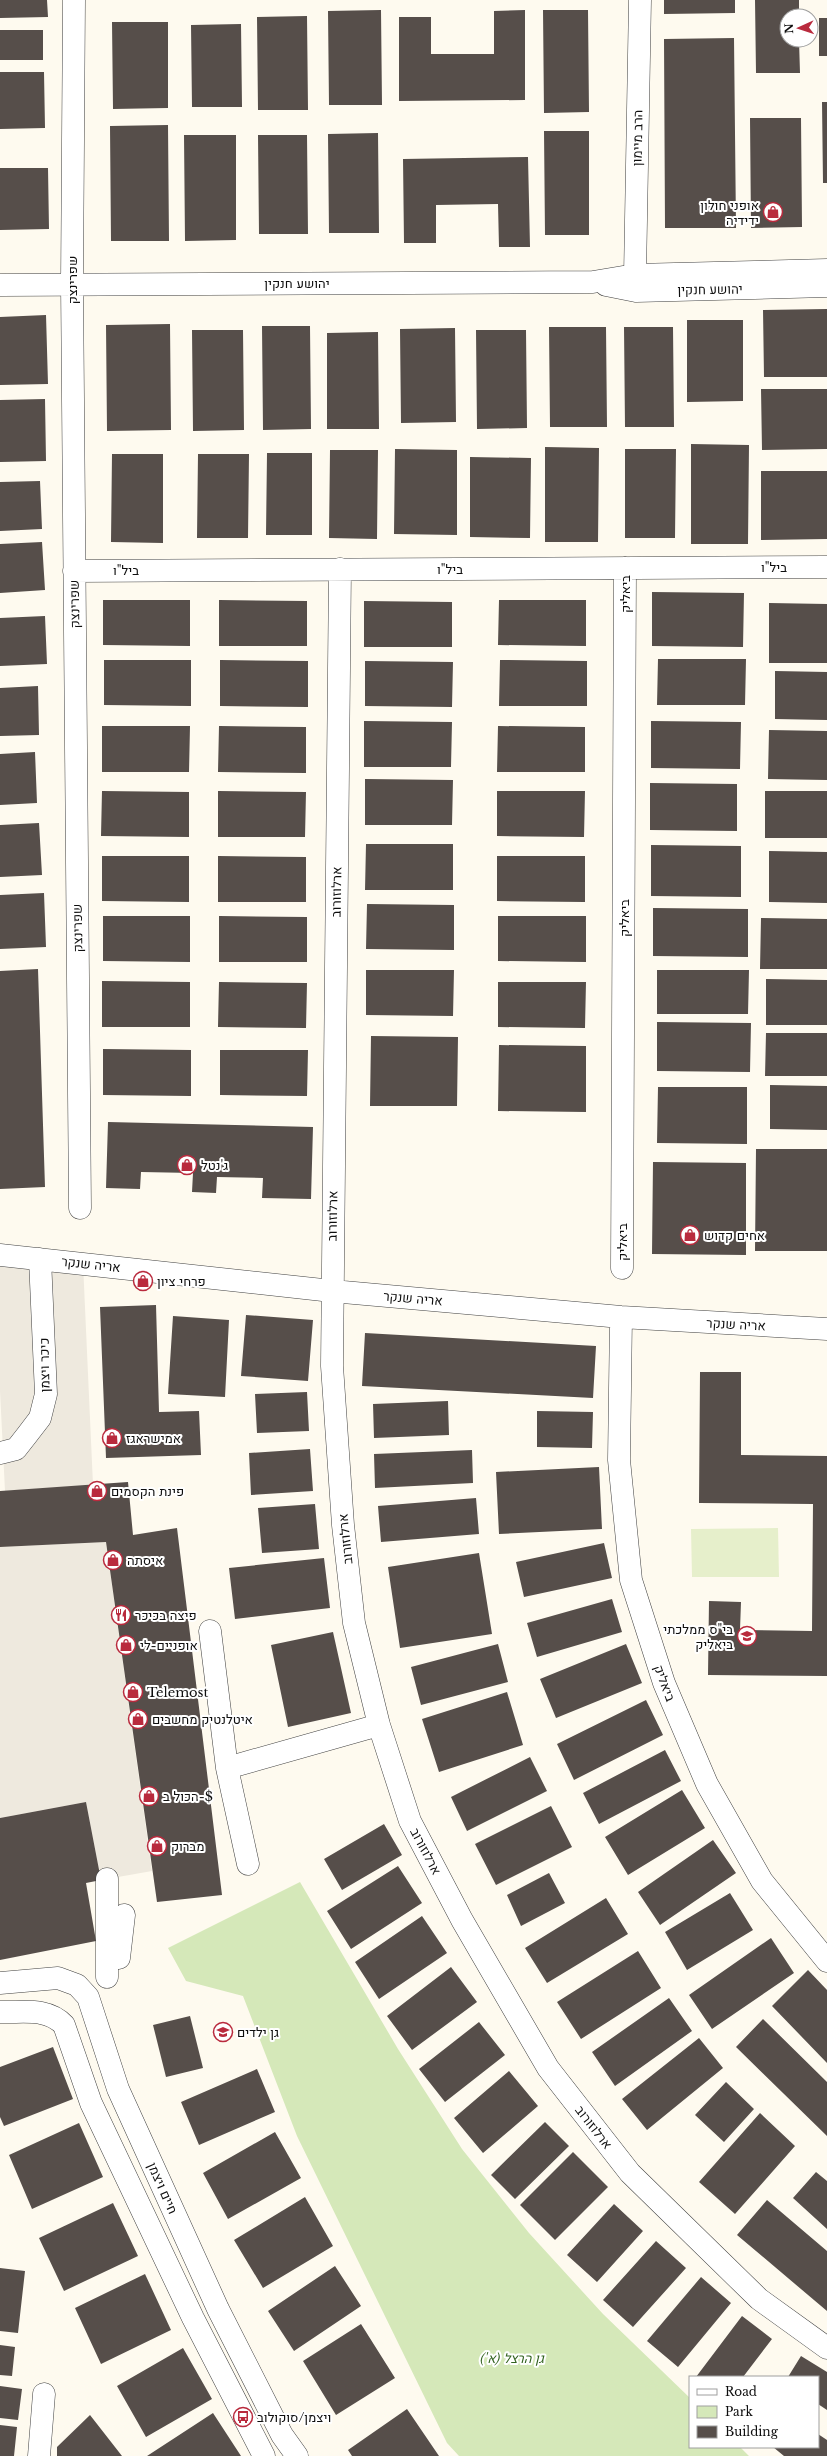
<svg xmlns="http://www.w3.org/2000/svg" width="827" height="2456" font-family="'Libre Baskerville',Heebo,serif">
  <rect width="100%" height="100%" fill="#fefaef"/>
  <path fill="#d5e8b9" d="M300,1882L398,2049L462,2149L529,2233L603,2314L690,2398V2447H740L749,2456H459L447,2443L297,2136L243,1996L186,1981L168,1948Z"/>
  <path fill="#e6efcb" d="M778,1528L779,1577H692L691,1529Z"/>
  <path fill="#eee9de" d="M0,1255L83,1263L93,1485L5,1491L0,1391Z
    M106,1542L152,1871L101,1880L86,1802L0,1818V1547Z"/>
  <path fill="#564e4a" d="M0,0H47L48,17L0,18Z
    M664,0H735V13L664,14Z
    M755,0H799V16H787V40H799L800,73H756Z
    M381,10L382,105H329L328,11Z
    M525,10V100L399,101V17H431V54H494V11Z
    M543,10H588L589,112L544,113Z
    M307,16L308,110H258L257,17Z
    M819,18H827V56H819Z
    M112,22H168V108L113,109Z
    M241,24L242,107H192L191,25Z
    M0,30H43V60H0Z
    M734,38L736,228H665L664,39Z
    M0,72H44L45,128L0,129Z
    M822,102H827V183H823Z
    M750,118H801L802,227L751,228Z
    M168,125L169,241H111L110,126Z
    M544,131H589V235H545Z
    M378,133L379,233H329L328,134Z
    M184,135H236V240L185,241Z
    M258,135H307L308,234H259Z
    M528,157L530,247H499L498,204L436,205V243H404L403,159Z
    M0,168H48L49,229L0,230Z
    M827,309V377H764L763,310Z
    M46,315L48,384L0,385V317Z
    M687,320H743V401L687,402Z
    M170,324L171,430L107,431L106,325Z
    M262,326H310L311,429L263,430Z
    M549,327H606L607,427H550Z
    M624,327H673L674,427H625Z
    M455,328L456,422L401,423L400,329Z
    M192,330H243L244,430L193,431Z
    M476,330H526L527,428L477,429Z
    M378,332L379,429H327V333Z
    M761,389H827V449L762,450Z
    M45,399L46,461L0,462V400Z
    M691,444L749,445L748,544H691Z
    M545,447L599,448L598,542H545Z
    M395,449L457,450V535L394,534Z
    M625,449H676L675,538H625Z
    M330,450H378L377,539L329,538Z
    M267,453H312V535H266Z
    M112,454H163V543L111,542Z
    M198,454H249L248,538H197Z
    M470,457L531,458L530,538L470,537Z
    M761,471H827V539L761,540Z
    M40,481L42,529L0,531V482Z
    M42,542L45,590L0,593V544Z
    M652,592L744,593L743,647L652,646Z
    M103,600H190V646L103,645Z
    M219,600L307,601V646H219Z
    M499,600H586V646L498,645Z
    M364,601L452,602V647H364Z
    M769,603L827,604V663H769Z
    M45,616L47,664L0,666V618Z
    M658,659H746L745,705H657Z
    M104,660H191V706L104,705Z
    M220,660L308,661V707L220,706Z
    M500,660L587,661V706H499Z
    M365,661L453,662L452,707L365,706Z
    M775,671L827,672V720L775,719Z
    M38,686L39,735L0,736V688Z
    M364,721L452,722L451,767H364Z
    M651,721L741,722L740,769L651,768Z
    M102,726H190L189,772H102Z
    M219,726L306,727V773L218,772Z
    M498,726L585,727V772H497Z
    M769,730L827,731V780L768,779Z
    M35,752L37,803L0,805V754Z
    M365,779L453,780L452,825H365Z
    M650,783L737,784V831L650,830Z
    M102,791L189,792V837L101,836Z
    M218,791L306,792L305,837H218Z
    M497,791H585L584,837L497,836Z
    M765,791H827V838H765Z
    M39,823L42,875L0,877V825Z
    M366,844H453V890H365Z
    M651,845L741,846V897L651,896Z
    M769,851L827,852V903L769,902Z
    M102,856H189V902L102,901Z
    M218,856L306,857V902H218Z
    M497,856H585V902L497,901Z
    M44,893L46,947L0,949V895Z
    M367,904L454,905V950L366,949Z
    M653,908L748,909V957L653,956Z
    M103,916H190V962L103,961Z
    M219,916L307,917V962H219Z
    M498,916H586V962L498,961Z
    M761,918L827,919V969H760Z
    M38,969L45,1187L0,1189V971Z
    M366,970H454L453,1016L366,1015Z
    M657,970H749L748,1014H657Z
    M766,979L827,980V1025H766Z
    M102,981L190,982V1027H102Z
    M219,982L307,983L306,1028L218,1027Z
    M498,982H586L585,1028L498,1027Z
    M657,1022L751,1023L750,1072L657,1071Z
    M766,1033H827V1076H765Z
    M371,1036L458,1037L457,1106H370Z
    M499,1045L586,1046V1112L498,1111Z
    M103,1049L191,1050V1096L103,1095Z
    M220,1050H308L307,1096L220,1095Z
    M770,1085L827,1086V1130L770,1129Z
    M658,1087H747V1144L657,1143Z
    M108,1122L313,1127L311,1199L262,1198L263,1178L217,1177L216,1193L192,1192L193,1173L141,1172L140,1189L106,1188Z
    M756,1149H827V1251H755Z
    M653,1162L746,1163V1255L652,1254Z
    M156,1305L159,1412L199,1411L201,1455L106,1458L100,1307Z
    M246,1315L313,1320L308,1381L241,1376Z
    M173,1316L229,1320L225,1397L168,1394Z
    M365,1333L596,1346L593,1398L362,1386Z
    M700,1372H741V1455L827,1456V1676L708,1675L709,1601L741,1602L740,1630L812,1631L813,1504L699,1503Z
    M307,1392L309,1431L257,1433L255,1394Z
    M448,1401L449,1435L374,1438L373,1404Z
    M537,1411L593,1412L592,1448L537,1447Z
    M310,1449L313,1491L251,1495L249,1453Z
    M472,1450L473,1483L375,1488L374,1454Z
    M599,1467L602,1529L499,1534L496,1472Z
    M128,1482L133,1535L177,1528L222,1895L157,1902L106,1542L0,1547V1491Z
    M476,1498L479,1534L381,1542L378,1506Z
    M315,1504L319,1549L262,1553L258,1508Z
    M604,1543L612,1578L524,1597L516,1562Z
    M479,1553L492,1634L400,1648L388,1567Z
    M324,1558L330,1608L235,1619L229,1568Z
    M612,1599L622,1632L537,1657L527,1623Z
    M333,1632L351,1713L288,1727L271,1645Z
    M498,1644L508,1682L421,1705L411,1667Z
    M626,1644L642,1683L556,1718L540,1679Z
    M507,1692L523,1745L439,1772L422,1719Z
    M646,1700L663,1735L574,1780L557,1744Z
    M665,1750L681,1781L599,1824L583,1793Z
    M530,1757L547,1791L467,1831L451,1797Z
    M682,1790L705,1828L628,1875L605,1837Z
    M86,1802L101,1880L86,1883L96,1941L0,1960V1818Z
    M551,1806L572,1847L496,1885L475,1844Z
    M384,1824L402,1855L342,1890L324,1859Z
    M713,1840L736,1873L660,1925L638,1892Z
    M398,1866L422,1903L351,1949L327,1911Z
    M549,1873L565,1903L521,1926L507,1895Z
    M730,1893L753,1930L687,1970L665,1932Z
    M606,1898L628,1934L547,1983L525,1948Z
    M422,1916L447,1953L379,1999L355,1962Z
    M771,1938L794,1973L712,2029L689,1995Z
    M638,1951L661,1988L581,2039L557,2002Z
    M451,1967L477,2002L412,2050L387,2016Z
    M808,1970L827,1990V2063L772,2006Z
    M669,1998L692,2031L615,2086L592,2052Z
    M190,2016L203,2068L166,2077L153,2025Z
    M763,2019L827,2082V2136L736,2047Z
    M479,2022L505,2055L445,2102L419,2069Z
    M699,2038L723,2068L647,2130L622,2099Z
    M53,2047L73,2099L4,2126L0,2117V2067Z
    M257,2069L275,2112L199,2145L181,2102Z
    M509,2071L538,2106L483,2153L454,2118Z
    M726,2082L754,2109L724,2142L695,2115Z
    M760,2113L795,2146L735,2214L699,2182Z
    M545,2122L569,2146L515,2199L491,2175Z
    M79,2123L103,2177L32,2209L9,2155Z
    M275,2132L301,2178L228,2219L203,2173Z
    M573,2152L608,2187L555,2240L520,2205Z
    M816,2172L827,2181V2229L793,2198Z
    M305,2197L333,2246L263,2288L234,2240Z
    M767,2200L827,2251V2311L737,2235Z
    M113,2203L138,2256L64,2291L39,2238Z
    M614,2204L643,2231L597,2282L567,2255Z
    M656,2241L686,2268L633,2327L603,2300Z
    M335,2266L361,2306L294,2351L268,2311Z
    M0,2268L25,2271L18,2333L0,2331Z
    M145,2274L171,2330L101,2364L75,2308Z
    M701,2277L731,2303L678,2367L647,2341Z
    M742,2316L772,2339L743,2377H696Z
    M361,2324L395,2378L336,2415L303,2361Z
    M0,2345L15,2347L12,2376L0,2375Z
    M183,2348L212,2399L146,2437L117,2386Z
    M801,2356L827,2372V2410L818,2404V2377H788Z
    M0,2386L22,2389L18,2420L0,2418Z
    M407,2409L439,2456H352L348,2450Z
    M213,2413L241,2456H147Z
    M90,2415L122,2456H57V2447Z
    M0,2425L17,2427L14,2456H0Z
    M818,2434L827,2440V2456H784L773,2447H818Z"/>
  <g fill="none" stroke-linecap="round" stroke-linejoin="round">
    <defs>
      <path id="minor" d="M74,0L72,284L80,1208
        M635,275L640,0
        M0,285L593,282L635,275L827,270
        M606,285L636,291L827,286
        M340,569L332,1366L343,1525L354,1623L379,1725L410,1821L462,1920L548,2068L630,2173L759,2299L827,2348
        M74,571L827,567
        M0,1255L332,1291L621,1317L827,1329
        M622,1268L625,568
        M621,1317L619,1460L631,1580L664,1683L707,1784L762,1881L827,1961
        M0,1453L16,1449L27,1435L40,1418L46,1394L40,1259
        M210,1631L227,1768L248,1864
        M227,1768L379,1725
        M119,1958L124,1915
        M107,1977V1879
        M0,1983L58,1978L77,1985L88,1997L118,2089L218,2309L282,2435L297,2456
        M0,2012C23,2013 47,2007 64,2025L91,2103L193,2318L264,2456
        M39,2456L44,2394"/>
    </defs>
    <use href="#minor" stroke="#414141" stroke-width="23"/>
    <use href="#minor" stroke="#fff" stroke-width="22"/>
  </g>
  <defs>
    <symbol id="shop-ring" viewBox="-11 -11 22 22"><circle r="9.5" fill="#fff" stroke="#b92a3d" stroke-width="1.5"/><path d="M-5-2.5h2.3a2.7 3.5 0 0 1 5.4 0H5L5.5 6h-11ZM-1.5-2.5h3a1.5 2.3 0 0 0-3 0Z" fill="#b92a3d"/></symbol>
    <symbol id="restaurant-ring" viewBox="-11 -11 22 22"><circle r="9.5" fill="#fff" stroke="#b92a3d" stroke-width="1.5"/><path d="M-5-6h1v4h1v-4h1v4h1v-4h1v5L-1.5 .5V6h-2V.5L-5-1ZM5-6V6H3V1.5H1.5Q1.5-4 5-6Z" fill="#b92a3d"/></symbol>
    <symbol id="school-ring" viewBox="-11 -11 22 22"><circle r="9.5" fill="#fff" stroke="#b92a3d" stroke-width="1.5"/><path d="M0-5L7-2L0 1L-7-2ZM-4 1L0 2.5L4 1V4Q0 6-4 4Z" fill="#b92a3d"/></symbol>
    <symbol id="bus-ring" viewBox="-11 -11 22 22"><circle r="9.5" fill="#fff" stroke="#b92a3d" stroke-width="1.5"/><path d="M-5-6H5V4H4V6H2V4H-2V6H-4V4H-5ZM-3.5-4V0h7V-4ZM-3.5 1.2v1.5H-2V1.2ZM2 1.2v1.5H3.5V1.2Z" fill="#b92a3d"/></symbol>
  </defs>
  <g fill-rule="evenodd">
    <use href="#shop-ring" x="762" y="201" width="22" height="22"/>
    <use href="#shop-ring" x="176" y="1154" width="22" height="22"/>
    <use href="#shop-ring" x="679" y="1224" width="22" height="22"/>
    <use href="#shop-ring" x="132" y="1270" width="22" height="22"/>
    <use href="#shop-ring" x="101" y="1427" width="22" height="22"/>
    <use href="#shop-ring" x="86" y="1480" width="22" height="22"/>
    <use href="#shop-ring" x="102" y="1549" width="22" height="22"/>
    <use href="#restaurant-ring" x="110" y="1604" width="22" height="22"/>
    <use href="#school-ring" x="736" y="1625" width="22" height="22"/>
    <use href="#shop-ring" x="115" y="1634" width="22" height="22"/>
    <use href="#shop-ring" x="122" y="1681" width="22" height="22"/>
    <use href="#shop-ring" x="127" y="1708" width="22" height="22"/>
    <use href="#shop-ring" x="138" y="1785" width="22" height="22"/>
    <use href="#shop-ring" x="146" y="1835" width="22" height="22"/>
    <use href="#school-ring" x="212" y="2021" width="22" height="22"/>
    <use href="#bus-ring" x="232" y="2406" width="22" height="22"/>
  </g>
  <g text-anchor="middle" stroke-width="4" stroke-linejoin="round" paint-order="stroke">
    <g font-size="13" fill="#0e0e0e" stroke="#fff">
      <text transform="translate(637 138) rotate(-89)" y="5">הרב מיימון</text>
      <text transform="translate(72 280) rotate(-90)" y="5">שפרינצק</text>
      <text x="297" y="288">יהושע חנקין</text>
      <text transform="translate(710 289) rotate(-1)" y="5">יהושע חנקין</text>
      <text x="774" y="572">ביל"ו</text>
      <text x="450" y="574">ביל"ו</text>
      <text x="126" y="575">ביל"ו</text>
      <text transform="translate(625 594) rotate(-90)" y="5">ביאליק</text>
      <text transform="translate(74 604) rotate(-91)" y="5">שפרינצק</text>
      <text transform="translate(336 892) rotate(-89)" y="5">ארלוזורוב</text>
      <text transform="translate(624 918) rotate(-90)" y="5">ביאליק</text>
      <text transform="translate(77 928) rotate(-91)" y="5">שפרינצק</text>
      <text transform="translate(332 1216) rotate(-89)" y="5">ארלוזורוב</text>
      <text transform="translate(622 1242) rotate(-90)" y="5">ביאליק</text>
      <text transform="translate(91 1264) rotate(6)" y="5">אריה שנקר</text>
      <text transform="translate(413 1298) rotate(5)" y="5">אריה שנקר</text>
      <text transform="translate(736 1324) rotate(3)" y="5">אריה שנקר</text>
      <text transform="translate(44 1365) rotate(-91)" y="5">כיכר ויצמן</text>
      <text transform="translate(345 1539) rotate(-96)" y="5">ארלוזורוב</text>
      <text transform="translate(665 1683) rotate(70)" y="5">ביאליק</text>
      <text transform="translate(426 1851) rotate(62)" y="5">ארלוזורוב</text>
      <text transform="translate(594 2127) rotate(52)" y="5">ארלוזורוב</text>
      <text transform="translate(163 2188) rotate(66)" y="5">חיים ויצמן</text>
    </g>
    <g font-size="13" fill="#0e0e0e" stroke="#fff" text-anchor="start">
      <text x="759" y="210" text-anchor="end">אופני חולון<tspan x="759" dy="15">ידידיה</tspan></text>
      <text x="201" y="1170">ג'נטל</text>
      <text x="704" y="1240">אחים קדוש</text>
      <text x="157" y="1286">פרחי ציון</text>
      <text x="126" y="1443">אמישראגז</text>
      <text x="111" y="1496">פינת הקסמים</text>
      <text x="127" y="1565">איסתה</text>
      <text x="135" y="1620">פיצה בכיכר</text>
      <text x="733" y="1634" text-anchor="end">בי"ס ממלכתי<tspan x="733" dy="15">ביאליק</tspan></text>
      <text x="140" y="1650">אופניים-לי</text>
      <text x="147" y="1697">Telemost</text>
      <text x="152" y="1724">איטלנטיק מחשבים</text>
      <text x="163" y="1801">הכול ב-$</text>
      <text x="171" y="1851">מברוק</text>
      <text x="237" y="2037">גן ילדים</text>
      <text x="257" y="2422">ויצמן/סוקולוב</text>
    </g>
    <g font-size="13" font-style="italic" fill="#336320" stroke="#fff">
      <text x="512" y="2363">גן הרצל (א')</text>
    </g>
  </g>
  <rect x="689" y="2376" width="130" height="72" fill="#ffffff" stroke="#9f9f9f"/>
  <rect x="697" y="2389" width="20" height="6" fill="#ffffff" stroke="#9f9f9f"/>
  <text x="725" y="2396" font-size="12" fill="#0e0e0e">Road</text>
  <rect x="697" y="2406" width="20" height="12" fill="#d5e8b9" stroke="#9f9f9f"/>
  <text x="725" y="2416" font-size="12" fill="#0e0e0e">Park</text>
  <rect x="697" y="2426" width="20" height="12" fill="#564e4a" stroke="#9f9f9f"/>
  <text x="725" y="2436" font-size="12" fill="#0e0e0e">Building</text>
  <g transform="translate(799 28) rotate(267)"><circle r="19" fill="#ffffff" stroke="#9f9f9f"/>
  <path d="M0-3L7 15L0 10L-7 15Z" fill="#b92a3d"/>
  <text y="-6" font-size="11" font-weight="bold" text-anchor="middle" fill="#0e0e0e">N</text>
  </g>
</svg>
